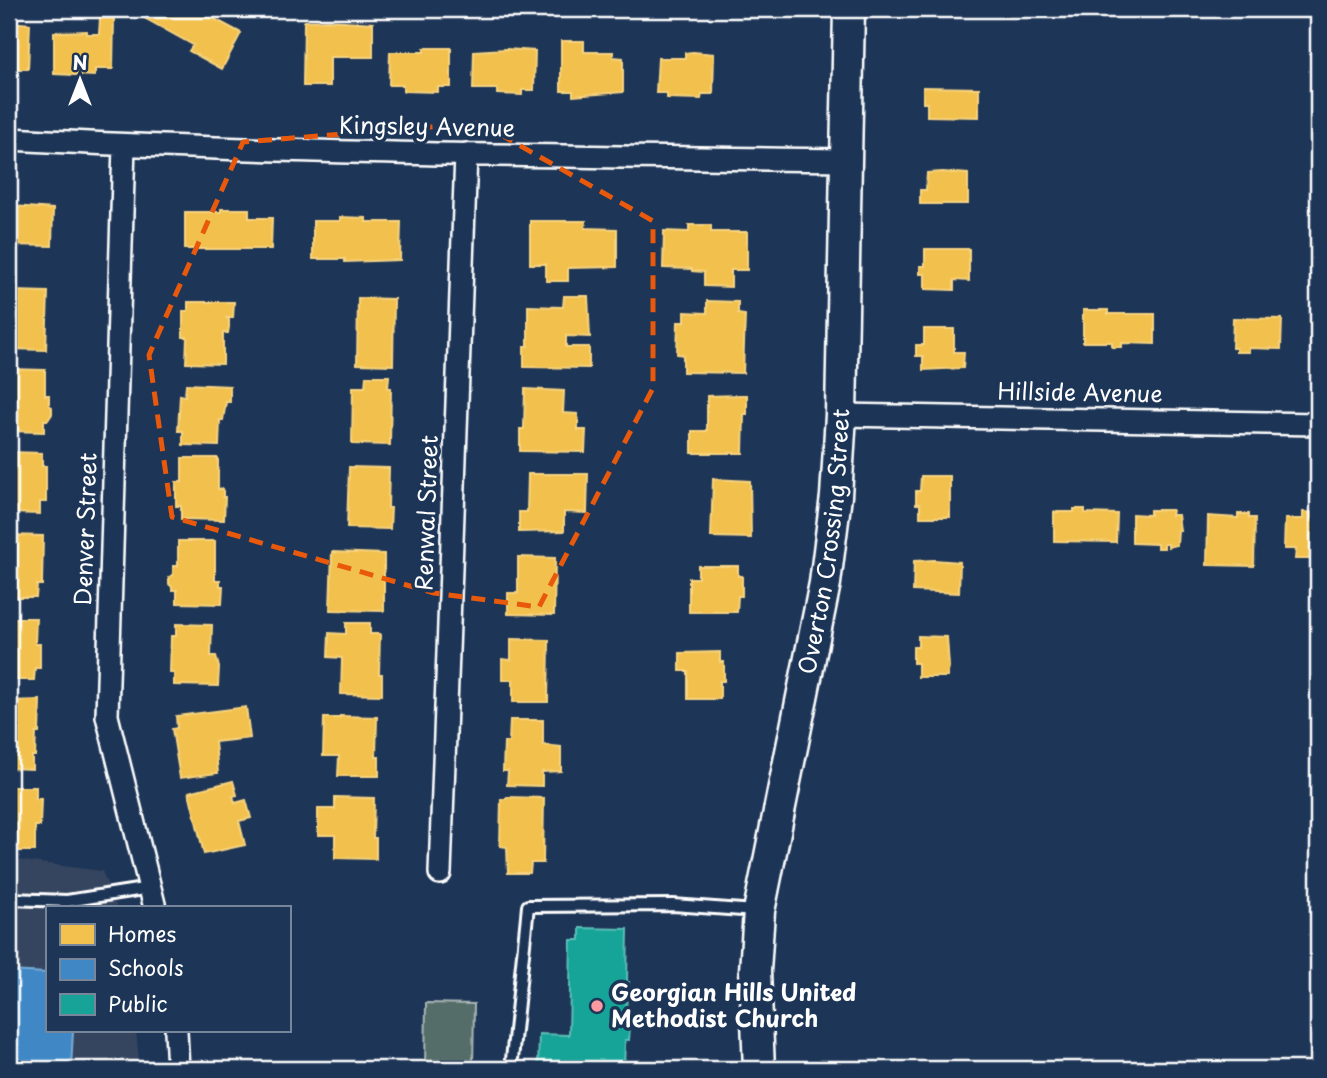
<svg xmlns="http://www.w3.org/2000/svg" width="1327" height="1078" font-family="'Playpen Sans',sans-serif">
  <rect width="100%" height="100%" fill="#1d3557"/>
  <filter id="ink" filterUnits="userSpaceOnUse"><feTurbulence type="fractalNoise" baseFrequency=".0143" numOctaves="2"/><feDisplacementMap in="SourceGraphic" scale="14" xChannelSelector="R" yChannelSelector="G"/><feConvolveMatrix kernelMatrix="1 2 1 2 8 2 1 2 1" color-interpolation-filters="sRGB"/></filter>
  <g filter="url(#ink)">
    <path fill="#34445f" d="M9,859L102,871L117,908H47V1031H136L140,1069H9Z"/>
    <path fill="#546d69" stroke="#aab6b4" stroke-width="2" d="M426,1003L474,1004L473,1069H425Z"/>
    <path fill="#f2c14e" stroke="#f6d483" stroke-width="2" d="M140,9H188L196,13L198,9H201L210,14L209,16L241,33L222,69L189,51L193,45L137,14Z
      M100,18H114L113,69H95V76L54,74V32L87,31V34H99Z
      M328,20L373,23V57H330V86H303L304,21Z
      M9,22L30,24L28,69H17L16,75L9,74Z
      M561,41H584V52H613V57L623,58V92L573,96V91H561Z
      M424,48H451V87H438V92L403,91V85H389L390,52H424Z
      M506,49L535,51L534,90H522V95L497,94V89H473L474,51Z
      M693,52L714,54L713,94H702L701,99L667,98V93H656L658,58H685V53Z
      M923,87L979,88V117L927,116V103H923Z
      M943,172L968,174V204H920V190H926L927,173Z
      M13,206L53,209L52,246L9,245V208Z
      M221,209H249V218H272L271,249H185V212H221Z
      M340,217L366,218V222H401L400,260L345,262V259H313V221H340Z
      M530,221H586L585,228L617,229V267L568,268V281H546V264H530Z
      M689,225H711V232H747V270H731V287L704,286V272L692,271V269L663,268L664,231L689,232Z
      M925,249H969V281L954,280V290L925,289V274H920V266H925Z
      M13,291L48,292L46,350L9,349V319L12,320Z
      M564,296H588L590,337L566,336V347H589V368L524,367V346H528V306L563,307Z
      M358,298L394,299L393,365L357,364Z
      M707,301L738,302V314L745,315L743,373L683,372V355L677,354L678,322H685V312L707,313Z
      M188,302H234L233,318H227L229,320V327L228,333H223V364L186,363L187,337H183V311H188Z
      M1083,310H1108V314H1155V344L1122,343V347H1112V342H1083Z
      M1233,318L1282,319L1281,349L1249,348V352H1236V348H1232Z
      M924,329H954V352H964L963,368L923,370V356H916V345H924Z
      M9,369L45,370V395H49V405L52,407V414L48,420H44V432L9,431Z
      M366,376H389L388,388H391L390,445L352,444L353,387H365Z
      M186,384L230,386V402H226L223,420H220L219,446L183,445V431H178L180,395L185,396Z
      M525,389L564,391L563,413L578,414V430H586L585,452L520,451V429H524Z
      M740,395H747V414H744L743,453H692V431H707V396Z
      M9,452L42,453V466H46V502H40V514L9,513Z
      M182,458H218V489H223V497H225L224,520L181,519V506H176V482H182Z
      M349,467L389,468L388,508H391L390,529L347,528Z
      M528,474H588L587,513L564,512V531L519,532V512H527Z
      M921,476H950V517H920V504H916V491H920Z
      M713,479L750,481L751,538L711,537Z
      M1074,509H1085V513L1117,514L1116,542L1054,541V512H1074Z
      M1150,510H1172L1171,515H1178L1180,531H1178L1177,545L1168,547V544H1164V548H1157V544L1132,543V514L1150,515Z
      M1303,512L1318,513V559H1295L1296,549H1284L1285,519H1303Z
      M1238,514H1249V518H1255L1254,566L1207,565L1208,516L1238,518Z
      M9,535L43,536L42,585H37L36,597H9Z
      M178,541H215V580H220V586H223L222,604L177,603V590H172V587L169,584V577L173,575V566H178Z
      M332,552L384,554V611L330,610Z
      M518,557L555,558L554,615L508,614V593H518Z
      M934,560L960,562L959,593L913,591L914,561Z
      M698,566H738V576H742V596H738L737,612H689V578H698Z
      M9,618H36L35,644H40V668H35L34,680H9Z
      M346,623H370V634H380L379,674H382V695L341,694L342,658L328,657L329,633L346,634Z
      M176,624L212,625L211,656H216L219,667L218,686L174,685V673H170L171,636H176Z
      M918,636L947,637L949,667L947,677H918V663H913V647H918Z
      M511,639L549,640L548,702H513V680H502V659L511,660Z
      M720,652V662H724V681H720V699H688V671H680V653Z
      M40,700L39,733H36L35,756H32V769L9,768V701Z
      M246,707L250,738L215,742L218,773L180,778L172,729L177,728L176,716Z
      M340,716L377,717L376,757H379V776H338L339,756H323L324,718H340Z
      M510,720H543V745L561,747V771L542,772V786L507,785L508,771H503L504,742H509Z
      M233,781L237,795L233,796L235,803L246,800L251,818L239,821L245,845L204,854L189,792Z
      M9,787H36V799H41L40,826H35V851H9Z
      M335,797L374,798L373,838H376V859L335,858V835H318V809H335Z
      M507,797L544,798L543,863H531L530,873H508L507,847L500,846L501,799H506Z"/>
    <path fill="#3f88c5" stroke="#79acd6" stroke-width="2" d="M9,971L47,973V1031H73L71,1069H9Z"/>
    <path fill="#17a398" stroke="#5dbfb7" stroke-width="2" d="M580,928L628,929L627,982H629V988H627L626,1026H630L629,1040H625L624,1069H538L539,1034L569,1035L571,940H580Z"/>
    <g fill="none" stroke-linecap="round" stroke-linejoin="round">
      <defs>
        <path id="lane" d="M9,899L67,901L150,888
          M511,1069L528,906L673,905L756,911"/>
        <path id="street" d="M9,139C287,154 566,156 845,160
          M124,145L107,716L155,908
          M841,415L1318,424
          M440,873L466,154
          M176,1031L178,1069"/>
        <g id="secondary">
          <path id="s1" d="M759,1069L755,971L759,911L825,583L836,496L841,415L849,9"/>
        </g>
      </defs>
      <use href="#lane" stroke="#fff" stroke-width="16"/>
      <use href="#street" stroke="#fff" stroke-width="26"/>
      <use href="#secondary" stroke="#fff" stroke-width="35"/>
      <use href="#lane" stroke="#1d3557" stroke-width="10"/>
      <use href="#street" stroke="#1d3557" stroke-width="21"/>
      <use href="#secondary" stroke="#1d3557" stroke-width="30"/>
    </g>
  </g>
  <path fill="none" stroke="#e8590c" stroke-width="5" stroke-dasharray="14 9" stroke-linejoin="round" d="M480,123L653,221V388L539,607L434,593L172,517L149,355L243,142Z"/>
  <circle fill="#ff9aa2" stroke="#1d3557" stroke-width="2.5" cx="597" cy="1006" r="7"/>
  <g text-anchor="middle" stroke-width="7" stroke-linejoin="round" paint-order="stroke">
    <g font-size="23" fill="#fff" stroke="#1d3557">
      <text transform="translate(427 127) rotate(1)" y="8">Kingsley Avenue</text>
      <text transform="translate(1080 393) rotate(1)" y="8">Hillside Avenue</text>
      <text transform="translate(427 513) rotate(-88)" y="8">Renwal Street</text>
      <text transform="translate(86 529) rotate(-88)" y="8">Denver Street</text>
      <text dy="8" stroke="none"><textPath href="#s1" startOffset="534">Overton Crossing Street</textPath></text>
    </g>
    <g font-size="23" font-weight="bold" fill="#fff" stroke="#1d3557" text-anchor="start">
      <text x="611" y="1001">Georgian Hills United<tspan x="611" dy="26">Methodist Church</tspan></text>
    </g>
  </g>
  <rect width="1327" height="1078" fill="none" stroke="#1d3557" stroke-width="35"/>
  <rect x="18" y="18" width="1292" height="1043" fill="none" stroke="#fff" stroke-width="2.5" filter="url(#ink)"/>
  <rect x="46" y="906" width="245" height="126" fill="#1d3557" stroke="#77869a" stroke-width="2"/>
  <rect x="60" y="924" width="35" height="21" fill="#f2c14e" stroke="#77869a" stroke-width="2"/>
  <text x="108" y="942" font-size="21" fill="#ffffff">Homes</text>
  <rect x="60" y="959" width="35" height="21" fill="#3f88c5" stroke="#77869a" stroke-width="2"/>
  <text x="108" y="976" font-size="21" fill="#ffffff">Schools</text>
  <rect x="60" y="994" width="35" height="21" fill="#17a398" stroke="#77869a" stroke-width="2"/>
  <text x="108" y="1012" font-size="21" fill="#ffffff">Public</text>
  <g transform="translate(80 80)" stroke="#1d3557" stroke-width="5" paint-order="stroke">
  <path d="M0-5L12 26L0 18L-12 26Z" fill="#ffffff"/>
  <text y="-10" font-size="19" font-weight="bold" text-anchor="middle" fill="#ffffff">N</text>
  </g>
</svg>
